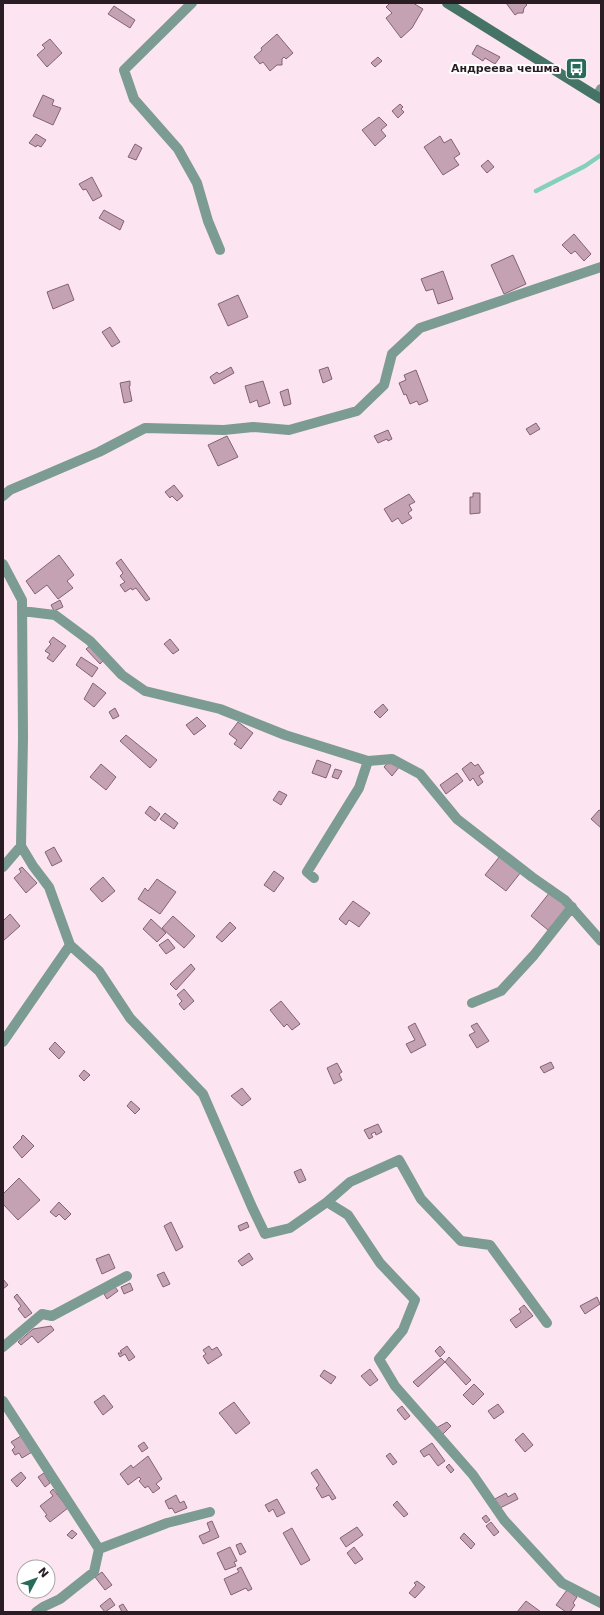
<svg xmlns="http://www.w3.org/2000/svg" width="604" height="1615" font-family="'DejaVu Sans',sans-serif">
  <rect width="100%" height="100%" fill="#fce5f0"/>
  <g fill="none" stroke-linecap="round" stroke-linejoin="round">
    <path stroke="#84d0bb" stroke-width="4.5" d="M536,191L585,166L601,155"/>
  </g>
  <path fill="#c5a2b3" stroke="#836373" d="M390,3H413L423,9L412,28L401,38L386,18L392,13L386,7Z
    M506,3H525L527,5L524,8L523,13H518L515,15Z
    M114,6L135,20L130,28L108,14Z
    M277,34L293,53L286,59L284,57L282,59V65H277L270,71L263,62L260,64L254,57L262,50L261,48Z
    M50,39L62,53L47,67L37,55L45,48L42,45Z
    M477,45L500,57L495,64L485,58L483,61L472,54Z
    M378,57L382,61L375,67L371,63Z
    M43,95L54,100L52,105L61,108L53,125L33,116Z
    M400,104L403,107L401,109L404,112L398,118L392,111Z
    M379,117L387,125L381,130L386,136L375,146L362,130Z
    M36,134L46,140L41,147L37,145L36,147L29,143Z
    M440,136L444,143L451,139L460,154L454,158L459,165L443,175L424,147Z
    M135,144L142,148L136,160L128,157Z
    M488,160L494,167L487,173L481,166Z
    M92,177L102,196L93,201L86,189L83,190L79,184Z
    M104,210L124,221L120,230L99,218Z
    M574,234L591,254L584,261L575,251L571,254L562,245Z
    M513,255L526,284L504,294L491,265Z
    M443,271L453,299L438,304L433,289L426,291L421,279Z
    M68,284L74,300L53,309L47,292Z
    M238,295L248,317L228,326L218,304Z
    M110,327L120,342L112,347L102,332Z
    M231,367L234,373L214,384L210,377L217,372L219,374Z
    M328,367L332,379L323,383L319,370Z
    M416,370L428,401L419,405L417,401L410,404L406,394L404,395L399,383L406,380L404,375Z
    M130,381V386H129L132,401L124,403L120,383Z
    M263,381L270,403L259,407L257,400L250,403L245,386Z
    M288,389L291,404L284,406L280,392Z
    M536,423L540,429L530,435L526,429Z
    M388,430L392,439L388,441L387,439L378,443L374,436Z
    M227,436L238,457L218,466L208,445Z
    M174,485L183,496L177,501L172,496L170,498L165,492Z
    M473,493H480V513L470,514V497H473Z
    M409,494L415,502L409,505L412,510L408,513L412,518L402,524L398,518L392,522L384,509Z
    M59,555L74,575L67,581L73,588L58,599L47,585L35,594L26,581Z
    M121,559L150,599L146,601L136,588L132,590L131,588L125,592L120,585L125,582L120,576L123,573L116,563Z
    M60,600L63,607L54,611L51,605Z
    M53,637L66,646L53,662L47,658L50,654L45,651L51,644L49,642Z
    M170,639L179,650L173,654L164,644Z
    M91,645L104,660L100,664L86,649Z
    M81,657L98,668L92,677L76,665Z
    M93,683L106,693L94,707L84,699Z
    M383,704L388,710L380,718L374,712Z
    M115,708L119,716L113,719L109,712Z
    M197,717L206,726L194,735L186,725Z
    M238,722L253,733L241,749L234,744L237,740L229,734Z
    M126,735L157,760L150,768L120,741Z
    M391,759L400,766L392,776L384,767Z
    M317,760L331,765L326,778L312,773Z
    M471,762L475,766L478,764L484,773L479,776L483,782L478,786L473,778L470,781L462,769Z
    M101,764L116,777L106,790L90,777Z
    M335,769L342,771L338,779L332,777Z
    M457,773L463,781L446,794L440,785Z
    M279,791L287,795L281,805L273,800Z
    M150,806L160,814L155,821L145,813Z
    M599,810L601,811V828L591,819Z
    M165,813L178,823L174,829L160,819Z
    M54,847L62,861L52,866L45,852Z
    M500,856L521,872L506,891L485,875Z
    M22,867L37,883L26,893L14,878L21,872L19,869Z
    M274,871L284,878L274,892L264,885Z
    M103,877L115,891L102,902L90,889Z
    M157,879L176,892L160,914L138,899L145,888L148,891Z
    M550,892L568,907L548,930L531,916Z
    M353,901L370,913L359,927L349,920L346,925L339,919Z
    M10,914L20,926L3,941V921Z
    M173,916L195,936L184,948L162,928Z
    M151,919L166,933L157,942L143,929Z
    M230,922L236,928L222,942L216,937Z
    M168,939L175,948L166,954L159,945Z
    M191,964L195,969L176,990L170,984Z
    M184,989L194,1001L184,1010L179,1004L182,1001L177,995Z
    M281,1001L300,1024L292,1030L287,1024L284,1027L270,1010Z
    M415,1023L426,1045L411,1053L406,1044L415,1040L408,1027Z
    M477,1023L489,1041L477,1048L469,1035L475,1032L471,1026Z
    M55,1042L65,1052L59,1059L49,1049Z
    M551,1062L554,1068L544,1073L540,1067Z
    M337,1063L342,1072L339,1074L342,1080L334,1084L327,1068Z
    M84,1070L90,1075L84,1081L79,1076Z
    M242,1088L251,1099L242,1106L231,1096Z
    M131,1101L140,1109L135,1114L127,1106Z
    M378,1124L382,1132L376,1135L375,1132L371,1134L373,1137L369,1139L364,1130Z
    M23,1135L34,1146L22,1158L13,1147L22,1138L21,1137Z
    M301,1169L306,1180L299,1183L294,1172Z
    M19,1178L40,1200L18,1220L3,1204V1194Z
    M59,1202L71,1214L65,1220L59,1214L56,1217L50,1212Z
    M171,1222L183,1247L176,1251L164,1226Z
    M247,1222L249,1227L240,1231L238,1226Z
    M249,1253L253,1259L242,1266L238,1261Z
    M109,1254L115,1268L102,1274L96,1259Z
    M164,1272L170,1284L163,1287L157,1275Z
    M3,1279L8,1285L3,1289Z
    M130,1283L133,1290L124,1294L121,1287Z
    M115,1287L118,1291L107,1299L104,1294Z
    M17,1294L32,1313L25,1318L18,1309L21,1306L14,1297Z
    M597,1297L600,1304L585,1314L580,1306Z
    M524,1305L533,1316L516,1328L510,1320L521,1312L519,1309Z
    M51,1326L54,1330L38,1343L32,1336L21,1345L18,1342L33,1329Z
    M127,1346L135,1357L129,1361L125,1354L120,1357L118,1353H122L120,1351Z
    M209,1346L212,1350L217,1347L222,1355L208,1364L203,1356L206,1354L203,1350Z
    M440,1346L445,1352L440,1357L435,1351Z
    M449,1357L471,1380L466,1385L445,1362L418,1387L413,1382L441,1358L445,1362Z
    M370,1369L378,1380L370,1386L361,1376Z
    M324,1370L336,1377L331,1384L320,1376Z
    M474,1384L484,1394L473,1405L463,1395Z
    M104,1395L113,1407L103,1415L94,1402Z
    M234,1402L250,1423L236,1434L219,1413Z
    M498,1404L504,1412L494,1419L488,1411Z
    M402,1406L410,1416L405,1420L397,1410Z
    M447,1422L451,1426L442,1435L436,1428Z
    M523,1433L533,1445L525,1452L515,1440Z
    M21,1436L32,1452L22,1458L19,1453L15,1455L12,1450L15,1447L11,1442Z
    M144,1442L148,1448L142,1452L138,1446Z
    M432,1443L445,1461L438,1466L429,1454L424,1457L420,1451Z
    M390,1453L397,1462L393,1465L386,1456Z
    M148,1456L162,1479L156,1484L160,1488L153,1493L148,1486L145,1488L139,1481L141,1479L139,1477L128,1485L120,1474L131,1465L133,1468Z
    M449,1464L454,1470L451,1473L446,1467Z
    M317,1469L336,1498L332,1500L329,1495L322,1498L316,1488L319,1485L311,1473Z
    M21,1472L26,1478L17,1487L11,1480Z
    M44,1473L50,1483L45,1487L38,1477Z
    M53,1489L68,1508L50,1522L45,1516L47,1515L40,1506L53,1496L50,1492Z
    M506,1493L508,1497L515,1493L518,1499L498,1509L493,1500Z
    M176,1495L180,1503L184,1501L187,1508L175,1513L172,1508L169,1509L165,1501Z
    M277,1499L285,1513L277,1517L273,1509L269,1512L265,1505Z
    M397,1501L408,1514L404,1517L393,1505Z
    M486,1515L490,1520L486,1523L482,1518Z
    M212,1521L219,1537L203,1544L199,1536L210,1531L207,1523Z
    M491,1522L499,1532L494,1536L486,1526Z
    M357,1527L363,1535L346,1547L340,1538Z
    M292,1528L310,1560L301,1565L283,1533Z
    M72,1530L77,1534L72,1539L67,1535Z
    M464,1533L475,1544L471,1549L460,1538Z
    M241,1543L246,1552L240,1555L236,1545Z
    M230,1547L237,1561L234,1562L236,1566L225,1570L217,1553Z
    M354,1547L363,1559L355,1564L347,1553Z
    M241,1567L252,1589L248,1591L246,1588L231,1595L224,1579L239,1572L237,1569Z
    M102,1572L112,1585L105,1590L95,1577Z
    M417,1581L425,1587L415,1598L409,1593L416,1585L414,1583Z
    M567,1590L577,1597L573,1603L575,1605L570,1612H566L556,1605Z
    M110,1598L115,1605L105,1612L100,1606Z
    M526,1601L541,1612H517Z
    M123,1604L128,1612H122L119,1606Z"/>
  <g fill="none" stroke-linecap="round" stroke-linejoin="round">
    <path stroke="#7c9b92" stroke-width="10" d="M192,3L124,70L134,99L178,149L197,183L208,221L220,250
      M597,96L601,89
      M3,496L10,490L99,452L145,428L224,430L253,427L289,430L357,411L384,385L392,354L420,328L601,267
      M3,564L22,600L23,738L21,846L33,866L49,887L70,945L3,1042
      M22,611L55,615L90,641L122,675L145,691L220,709L285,735L368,761L392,759L420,774L457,819L532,877L565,900L601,941
      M3,867L21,846
      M314,878L307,872L359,788L368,761
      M70,945L99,971L130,1018L203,1094L252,1207L265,1234L290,1228L327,1202L348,1215L380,1263L415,1300L403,1330L379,1359L395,1386L473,1475L504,1520L562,1583L601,1603
      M472,1003L501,991L534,955L572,907
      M327,1202L350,1182L399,1160L421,1199L461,1241L490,1245L547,1323
      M3,1347L42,1314L52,1316L127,1276
      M3,1401L99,1549L94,1572L60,1599L43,1607L36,1612
      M99,1549L167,1523L210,1512"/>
    <path stroke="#457467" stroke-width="10" d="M447,3L601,99"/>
  </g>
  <defs>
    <symbol id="bus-square" viewBox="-11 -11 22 22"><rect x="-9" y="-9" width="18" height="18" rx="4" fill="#296b5b" stroke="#fff"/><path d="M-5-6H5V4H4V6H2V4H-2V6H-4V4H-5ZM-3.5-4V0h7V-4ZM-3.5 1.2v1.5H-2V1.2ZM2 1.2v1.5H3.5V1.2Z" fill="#fff"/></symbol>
  </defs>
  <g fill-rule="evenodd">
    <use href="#bus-square" x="564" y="56" width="25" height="25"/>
  </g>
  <g text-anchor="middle" stroke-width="4" stroke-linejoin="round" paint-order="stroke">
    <g font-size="11" font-weight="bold" fill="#291c23" stroke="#fff" text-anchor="end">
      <text x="560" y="72">Андреева чешма</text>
    </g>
  </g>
  <rect width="604" height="1615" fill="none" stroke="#291c23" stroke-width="8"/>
  <g transform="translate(36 1579) rotate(49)"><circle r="19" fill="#ffffff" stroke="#a9a4a7"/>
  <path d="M0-3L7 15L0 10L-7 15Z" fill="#296b5b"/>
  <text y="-6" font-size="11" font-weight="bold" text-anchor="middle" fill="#291c23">N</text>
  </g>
</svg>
